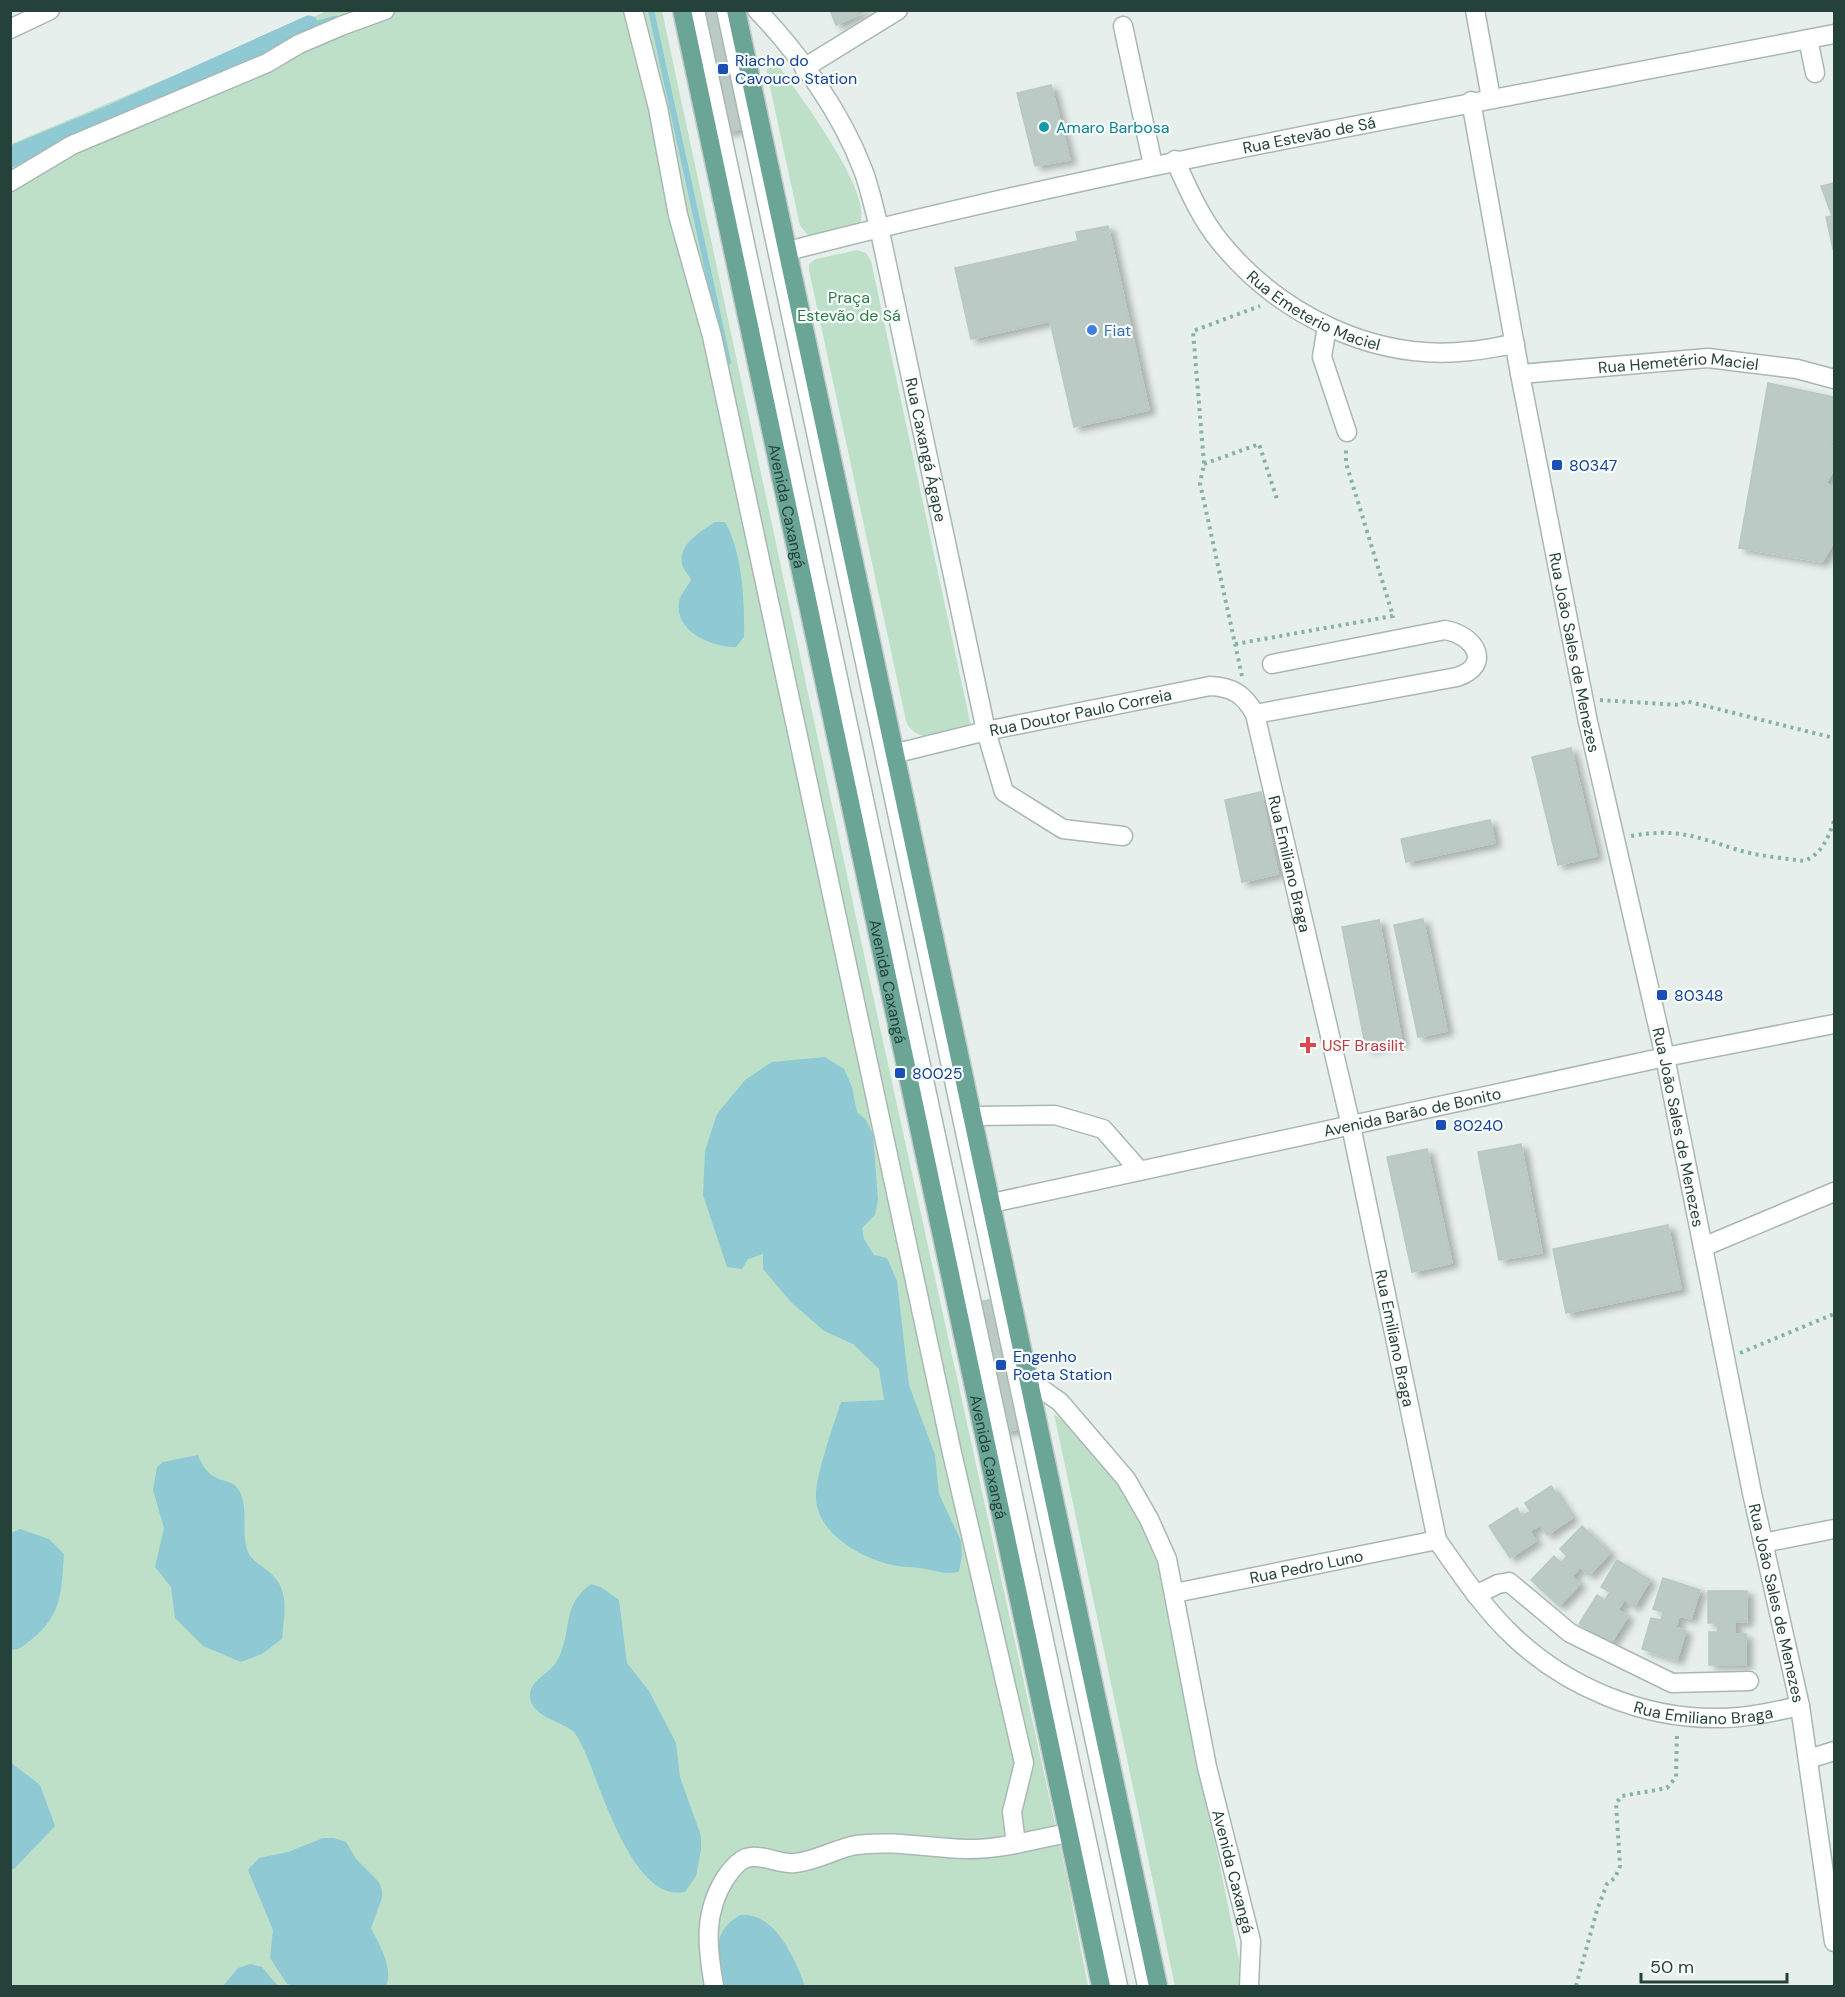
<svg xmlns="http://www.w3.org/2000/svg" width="1845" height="1997" font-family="'DM Sans',sans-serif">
  <defs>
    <filter id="shadow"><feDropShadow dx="6" dy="4" stdDeviation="3" flood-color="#0004"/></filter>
  </defs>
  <rect width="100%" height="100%" fill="#e6efeb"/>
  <path fill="#bfe0c8" d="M327,11H662L868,973L1067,1878L1088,1986H11V144Z
    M774,63L779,66C797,93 877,196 859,225L810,237L800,226L767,73V67Z
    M857,250L866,253L871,261L971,726C949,731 917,748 906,721L809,270V264L816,259Z
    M1054,1414C1102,1450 1137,1510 1158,1565L1239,1959L1240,1986H1175Z"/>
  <path fill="#8ec9d4" d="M715,522H725C742,551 745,603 744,637L736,647C712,647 674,632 679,601C681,594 687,587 691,580C689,575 685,572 683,567C675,546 701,531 715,522Z
    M825,1057L844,1069L852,1087L857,1112L866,1120L873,1134L878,1200L875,1215L862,1228L864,1239L874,1255L887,1258L897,1281L909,1385L935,1455L939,1494L961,1541L962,1556L959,1571C948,1577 924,1567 910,1567C876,1567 819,1539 816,1500C814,1479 834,1424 841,1402L884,1400L879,1369L853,1344L824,1331L791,1302L763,1269V1254L748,1259L742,1269L727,1267L703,1195L705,1151L717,1114L745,1080L772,1062Z
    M198,1455C211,1488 229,1475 238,1489C250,1507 240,1532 248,1552C251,1560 262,1566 268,1571C291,1589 284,1613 282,1639L262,1654L241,1662L203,1646L175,1618L171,1587L155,1567L164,1528L153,1490L157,1467L163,1462Z
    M20,1529L49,1539L64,1554C61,1592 63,1614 31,1640C24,1645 20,1650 11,1650V1533Z
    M591,1584L601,1587L619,1600L627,1663L649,1691L676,1743L680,1777L701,1836V1850L696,1876L685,1892C633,1903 601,1787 585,1752C582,1746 578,1737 574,1732C561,1721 530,1716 530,1696C530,1679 550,1674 557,1661C573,1633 560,1606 591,1584Z
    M10,1762L40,1785L55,1826L14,1869L10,1868Z
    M323,1838H334L346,1842L356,1859L379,1882L382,1890V1898L371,1928C379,1944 394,1969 386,1986H294L287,1984L270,1958L273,1930L248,1870L259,1858L288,1852Z
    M740,1915C776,1912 795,1959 805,1986H723C719,1957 709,1933 740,1915Z
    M250,1964L262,1967L278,1986H223L238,1968Z"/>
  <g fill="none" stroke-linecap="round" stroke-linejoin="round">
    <path stroke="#8ec9d4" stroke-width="6" d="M651,10L728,362
      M309,26L335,19"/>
    <path stroke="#8ec9d4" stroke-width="21" d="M10,157L112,115L309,26"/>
  </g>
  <path fill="#bbcac4" stroke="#b8c9c2" stroke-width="1.5" filter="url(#shadow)" d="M697,10H723L749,127L725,132Z
    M830,10H868L836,25Z
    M1051,85L1070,160L1035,166L1017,93Z
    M1834,183V249H1833L1826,217L1832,216L1821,186Z
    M1108,226L1149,410L1074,427L1050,321L971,339L955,268L1078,241L1076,232Z
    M1768,383L1834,397V439L1830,444L1834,445V469L1826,483L1834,488V542L1822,562L1739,548Z
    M1571,748L1597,856L1558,865L1532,757Z
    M1261,792L1278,874L1242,882L1225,800Z
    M1490,820L1495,843L1406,862L1401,839Z
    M1423,919L1447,1031L1418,1037L1394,925Z
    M1379,920L1402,1043L1366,1049L1342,927Z
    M1521,1144L1542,1253L1499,1260L1478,1152Z
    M1427,1149L1452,1263L1412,1272L1387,1157Z
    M1668,1225L1681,1289L1566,1313L1553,1249Z
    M999,1298L1026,1427L1003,1432L976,1302Z
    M1551,1486L1572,1518L1547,1535L1540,1525L1530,1531L1536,1541L1510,1558L1489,1526L1517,1508L1522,1517L1530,1511L1525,1503Z
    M1582,1526L1610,1553L1589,1575L1580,1567L1572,1576L1580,1584L1559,1606L1531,1580L1554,1556L1561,1563L1567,1556L1560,1549Z
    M1617,1560L1650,1580L1634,1607L1624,1600L1618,1610L1628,1616L1611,1643L1579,1624L1597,1595L1605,1600L1610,1592L1601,1587Z
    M1663,1578L1700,1590L1691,1619L1679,1616L1676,1627L1686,1631L1677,1660L1642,1649L1651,1618L1661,1620L1663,1612L1653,1609Z
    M1708,1591H1747V1622H1735V1634H1746V1665H1709V1632H1718V1623H1708Z"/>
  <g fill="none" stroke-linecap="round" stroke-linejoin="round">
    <defs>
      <g id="minor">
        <path d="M633,10L658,108L678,215L712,336L952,1453L1024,1763L1012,1812L1016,1844"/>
        <path d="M695,10L1118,1986"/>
        <path d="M726,10L1147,1986"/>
        <path id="s1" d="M757,10C800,55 841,112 863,170C870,188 874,209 879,227L986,731L1004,792L1063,829L1123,836"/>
        <path d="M1475,10L1491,98"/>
        <path d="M1123,26L1153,165"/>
        <path d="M10,29L50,10"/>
        <path d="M1808,39L1815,73"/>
        <path d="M804,68L898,10"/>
        <path id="s2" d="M1471,101L1520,374L1588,722L1665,1057L1752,1493L1800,1706L1834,1942"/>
        <path id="s3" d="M1175,160C1188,189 1201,219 1221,243C1280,315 1375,362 1470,351C1485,350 1500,346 1515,344"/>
        <path d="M10,182L72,145L267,63L299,44L341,26L385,10"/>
        <path id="s4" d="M788,251C1133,162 1484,102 1834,34"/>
        <path d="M1327,326L1322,357L1347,432"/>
        <path id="s5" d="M1520,374L1708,358L1797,369L1834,379"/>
        <path d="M1255,714L1457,677C1493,665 1475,635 1445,630L1272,664"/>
        <path id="s6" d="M897,753L986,731L1210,686C1232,687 1244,694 1255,714L1351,1126L1437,1540C1461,1574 1484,1609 1514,1637C1567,1687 1642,1718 1714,1718C1743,1719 1772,1712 1800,1706"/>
        <path d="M973,1116L1055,1115L1103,1129L1139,1170"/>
        <path id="s7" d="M992,1203L1665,1057L1834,1024"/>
        <path d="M1703,1247L1834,1192"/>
        <path id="s8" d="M1029,1380L1060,1402L1126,1479L1149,1519L1167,1559L1207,1767L1251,1941L1249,1986"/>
        <path d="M1763,1543L1834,1529"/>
        <path id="s9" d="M1175,1593L1437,1540"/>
        <path d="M1476,1595L1498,1584L1509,1582L1570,1633L1672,1683L1749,1681"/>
        <path d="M1809,1759L1834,1751"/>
        <path d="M714,1986C707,1946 703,1913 726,1877C731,1870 738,1861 746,1858C762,1853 779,1865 795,1863C816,1861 835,1849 856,1845C891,1840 930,1848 965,1849C1001,1850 1034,1839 1069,1833"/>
      </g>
      <g id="major">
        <path id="s10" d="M682,10L1101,1986"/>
        <path d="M736,10L1158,1986"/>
      </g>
    </defs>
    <use href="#minor" stroke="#a8b8b2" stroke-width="21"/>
    <use href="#major" stroke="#c2cac8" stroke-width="21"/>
    <path stroke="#86b3a5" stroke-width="4" stroke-dasharray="3 4.5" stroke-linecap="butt" d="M1204,464L1259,444L1278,502
      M1235,644L1393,616L1346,463V447
      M1242,676L1200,483L1204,464L1193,331L1260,306
      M1600,700L1680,705L1686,701L1834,738
      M1631,836C1676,828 1694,836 1735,849C1757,856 1782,858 1804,861C1822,854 1828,838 1834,821
      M1740,1353L1834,1314
      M1576,1986L1597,1910L1607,1884L1615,1878L1620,1866L1616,1803L1622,1796L1667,1788L1676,1777L1677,1732"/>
    <use href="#minor" stroke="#fff" stroke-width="18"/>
    <use href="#major" stroke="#6aa596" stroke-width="18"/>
  </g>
  <g fill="#1a4fb4" stroke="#f7fbf9" stroke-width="2">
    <rect x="717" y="63" width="12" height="12" rx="3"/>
    <rect x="1551" y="459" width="12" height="12" rx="3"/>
    <rect x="1656" y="989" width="12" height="12" rx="3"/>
    <rect x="894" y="1067" width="12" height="12" rx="3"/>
    <rect x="1435" y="1119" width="12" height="12" rx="3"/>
    <rect x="995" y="1359" width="12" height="12" rx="3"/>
  </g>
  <circle fill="#0f9aa8" stroke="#f7fbf9" stroke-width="2" cx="1044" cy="127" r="6"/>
  <circle fill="#3f7fe0" stroke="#f7fbf9" stroke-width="2" cx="1092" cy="330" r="6"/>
  <path fill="#e0444e" stroke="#f7fbf9" stroke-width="2" d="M1305 1036h6v6h6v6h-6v6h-6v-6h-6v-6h6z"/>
  <g text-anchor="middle" stroke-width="4.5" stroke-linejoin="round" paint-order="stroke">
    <g font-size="16" fill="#164399" stroke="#f7fbf9" text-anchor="start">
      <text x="735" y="66">Riacho do<tspan x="735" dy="18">Cavouco Station</tspan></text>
      <text x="1569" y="471">80347</text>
      <text x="1674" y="1001">80348</text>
      <text x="912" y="1079">80025</text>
      <text x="1453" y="1131">80240</text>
      <text x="1013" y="1362">Engenho<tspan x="1013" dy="18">Poeta Station</tspan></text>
    </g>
    <g font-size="16" fill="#0d838f" stroke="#f7fbf9" text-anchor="start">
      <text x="1056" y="133">Amaro Barbosa</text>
    </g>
    <g font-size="16" fill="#24423a" stroke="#f7fbf9">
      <text dy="6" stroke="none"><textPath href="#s4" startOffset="534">Rua Estevão de Sá</textPath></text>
      <text dy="6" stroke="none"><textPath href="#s3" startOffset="212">Rua Emeterio Maciel</textPath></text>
      <text dy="6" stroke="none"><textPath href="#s5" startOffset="159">Rua Hemetério Maciel</textPath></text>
      <text dy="6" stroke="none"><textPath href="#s1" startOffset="480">Rua Caxangá Ágape</textPath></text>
      <text dy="6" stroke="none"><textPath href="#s10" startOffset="507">Avenida Caxangá</textPath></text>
      <text dy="6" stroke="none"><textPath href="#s2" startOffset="561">Rua João Sales de Menezes</textPath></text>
      <text dy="6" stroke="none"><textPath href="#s6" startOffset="188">Rua Doutor Paulo Correia</textPath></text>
      <text dy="6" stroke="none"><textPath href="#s6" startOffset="530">Rua Emiliano Braga</textPath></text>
      <text dy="6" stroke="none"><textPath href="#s10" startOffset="993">Avenida Caxangá</textPath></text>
      <text dy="6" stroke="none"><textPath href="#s7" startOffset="430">Avenida Barão de Bonito</textPath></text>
      <text dy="6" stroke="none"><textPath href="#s2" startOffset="1047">Rua João Sales de Menezes</textPath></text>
      <text dy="6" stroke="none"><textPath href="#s6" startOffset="1016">Rua Emiliano Braga</textPath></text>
      <text dy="6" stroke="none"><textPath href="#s10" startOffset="1479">Avenida Caxangá</textPath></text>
      <text dy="6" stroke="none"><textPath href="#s9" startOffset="134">Rua Pedro Luno</textPath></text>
      <text dy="6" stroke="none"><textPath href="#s2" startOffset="1533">Rua João Sales de Menezes</textPath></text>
      <text dy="6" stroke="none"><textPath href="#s6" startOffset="1556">Rua Emiliano Braga</textPath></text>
      <text dy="6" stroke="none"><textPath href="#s8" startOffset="549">Avenida Caxangá</textPath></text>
    </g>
    <g font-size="16" fill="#2d7a4b" stroke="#f7fbf9">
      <text x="849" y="303">Praça<tspan x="849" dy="18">Estevão de Sá</tspan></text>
    </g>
    <g font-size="16" fill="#366cbe" stroke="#f7fbf9" text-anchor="start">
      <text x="1104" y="336">Fiat</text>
    </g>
    <g font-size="16" fill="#be3a42" stroke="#f7fbf9" text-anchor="start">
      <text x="1322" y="1051">USF Brasilit</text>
    </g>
  </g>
  <rect width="1845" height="1997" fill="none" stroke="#24423a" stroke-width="24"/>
  <path d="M1641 1973v9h146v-9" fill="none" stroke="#24423a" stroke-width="3"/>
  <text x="1650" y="1973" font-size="18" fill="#24423a" stroke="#f7fbf9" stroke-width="4.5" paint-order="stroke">50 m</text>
</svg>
